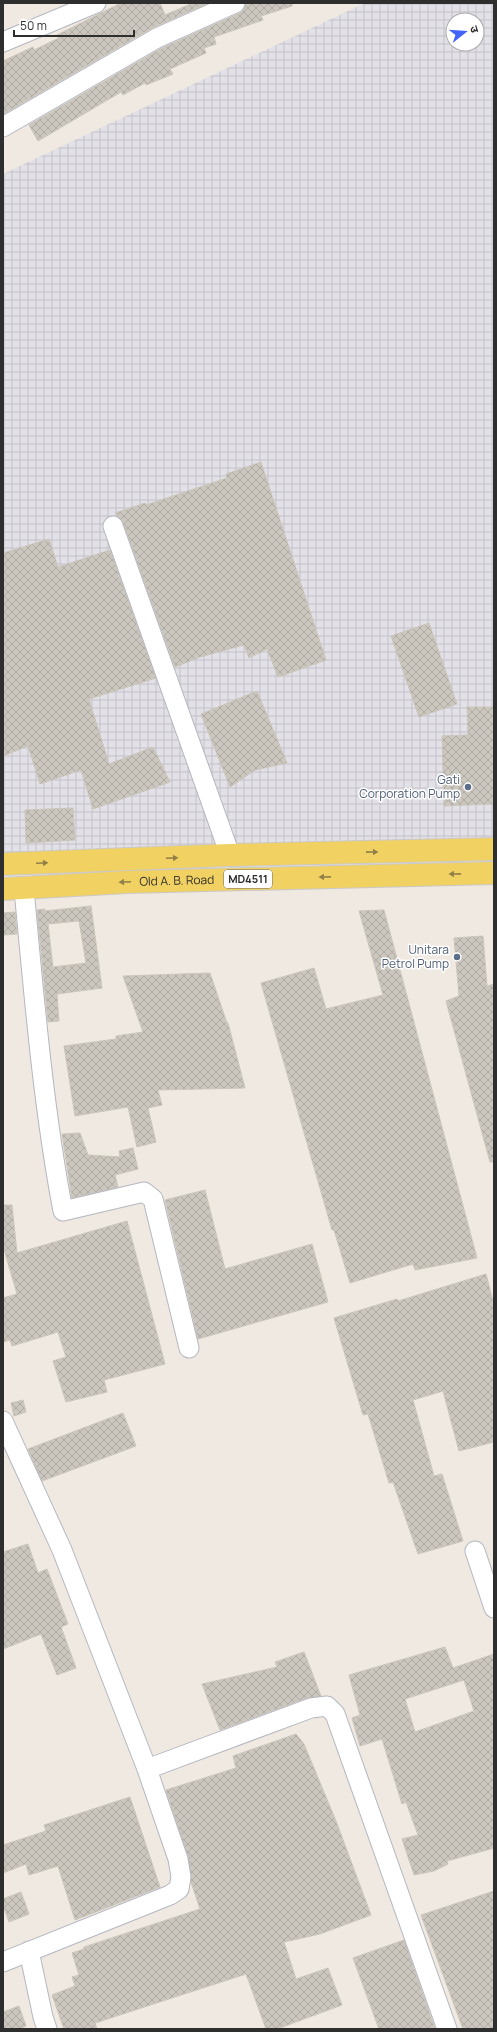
<svg xmlns="http://www.w3.org/2000/svg" width="497" height="2032" font-family="Manrope,'Noto Sans Devanagari',sans-serif">
  <defs>
    <pattern id="industrial-grid" width="8" height="8" patternUnits="userSpaceOnUse"><rect width="8" height="8" fill="#e3e1e8"/><path d="M0 4h8M4 0v8" fill="none" stroke="#c3c1c7"/></pattern>
    <pattern id="building-cross-hatch" width="8" height="8" patternUnits="userSpaceOnUse"><rect width="8" height="8" fill="#cbc7bf"/><path d="M0 0l8 8M0 8l8-8" fill="none" stroke="#afaba4"/></pattern>
  </defs>
  <rect width="100%" height="100%" fill="#efe9e1"/>
  <path fill="url(#industrial-grid)" fill-rule="evenodd" d="M365,3H494V837L3,855V174ZM453,20H477V44H453Z"/>
  <path fill="url(#building-cross-hatch)" stroke="#cbc5ba" fill-rule="evenodd" d="M121,3H160L165,15L193,3H208L152,28L3,114V61L33,47L34,50L59,38L57,35Z
    M246,3H292V6L261,16L263,20L214,37L216,44L204,48L206,53L170,69L173,74L146,85L145,83L123,95L121,92L38,141L29,125L162,48L240,13L244,9Z
    M261,462L326,660L278,677L267,649L249,658L244,645L200,657L175,667L123,522L115,513L145,503L146,505L227,478L226,474Z
    M49,539L58,567L110,550L156,678L89,699L109,764L153,747L170,782L93,809L81,770L40,784L28,746L3,756V553Z
    M429,623L457,704L419,717L391,636Z
    M257,691L287,763L255,770L230,787L201,714Z
    M467,707H494V804L444,806L442,736L468,735Z
    M73,808L75,840L26,843L25,810Z
    M91,906L102,988L57,994L59,1021L48,1022L37,910L45,909V911ZM79,921L86,963L53,967L48,924Z
    M384,910L477,1258L415,1270L413,1264L350,1283L334,1230H332L261,983L314,968L326,1009L383,995L359,911Z
    M15,912L17,934L3,935V913Z
    M483,936L487,986L494,984V1162H490L446,1001L459,996L454,938Z
    M210,973L227,1023H228L245,1088L158,1090L162,1105L148,1108L156,1142L137,1147L128,1107L75,1116L64,1046L116,1039V1036L143,1032L123,976Z
    M80,1133L88,1155L120,1157L119,1151L133,1148L138,1169L115,1175L118,1187L72,1198L62,1134Z
    M205,1190L225,1269L312,1244L328,1302L198,1339L165,1200Z
    M3,1205H12L17,1253L127,1221L165,1364L104,1380L107,1392L66,1402L53,1361L66,1357L58,1332L12,1346L10,1340L3,1342V1298L17,1294L3,1246Z
    M486,1274L494,1305V1442L459,1451L443,1391L413,1400L434,1476L442,1474L463,1541L418,1554L393,1482L389,1483L368,1414L363,1415L334,1318L397,1299L398,1301Z
    M23,1400L26,1412L14,1416L11,1403Z
    M123,1413L136,1446L42,1481L28,1449Z
    M28,1544L38,1573L47,1569L68,1624L61,1627L76,1668L57,1675L41,1634L3,1649V1552Z
    M445,1647L453,1668L494,1654V1848L447,1861L448,1864L434,1871L414,1875L402,1839L418,1835L406,1802L402,1804L382,1739L360,1746L352,1718L360,1715L349,1675ZM464,1680L474,1711L415,1732L405,1699Z
    M304,1652L321,1696L307,1698L220,1730L202,1684L277,1667L275,1662Z
    M296,1734L304,1744L336,1821L371,1915L320,1934L284,1942L296,1979L328,1968L342,2005L277,2029H266L246,1974L95,2023L97,2029H64L52,1995L75,1986L72,1977L79,1975L72,1953L84,1949V1947L200,1909L191,1882L188,1856L166,1790L236,1768L233,1756Z
    M130,1797L160,1887L75,1920L58,1866L29,1875L26,1864L3,1873V1845L46,1831L44,1825Z
    M494,1891V2029H463L421,1915Z
    M21,1892L29,1914L9,1922L3,1905V1899Z
    M404,1940L435,2029H379L353,1958Z
    M19,2006L26,2026L18,2029H3V2012Z"/>
  <g fill="none" stroke-linecap="round" stroke-linejoin="round">
    <defs>
      <path id="minor" d="M3,42L96,3
        M3,127L157,38L235,3
        M113,526L230,855
        M24,889C34,996 43,1106 63,1211L144,1192L153,1199L189,1348
        M3,1421L62,1550L147,1769L178,1859L181,1877L179,1889L170,1895L3,1962
        M475,1551L494,1608
        M147,1769L311,1708L327,1706L335,1714L447,2029
        M29,1951L43,2017L47,2029"/>
      <g id="major">
        <path d="M3,864L230,855L494,849"/>
        <path id="s1" d="M3,889L127,882L494,873"/>
      </g>
    </defs>
    <use href="#minor" stroke="#b4b7c1" stroke-width="21"/>
    <use href="#major" stroke="#c9c9c9" stroke-width="24"/>
    <use href="#minor" stroke="#fff" stroke-width="19"/>
    <use href="#major" stroke="#f2d163" stroke-width="22"/>
  </g>
  <defs><path id="oneway-solid" d="M-6-.8H1V-3.2L6.5 0L1 3.2V.8H-6Z"/></defs>
  <g fill="#908048">
    <use href="#oneway-solid" transform="translate(372 852) rotate(-1)"/>
    <use href="#oneway-solid" transform="translate(172 858) rotate(-3)"/>
    <use href="#oneway-solid" transform="translate(42 863) rotate(-2)"/>
    <use href="#oneway-solid" transform="translate(455 874) rotate(179)"/>
    <use href="#oneway-solid" transform="translate(325 877) rotate(179)"/>
    <use href="#oneway-solid" transform="translate(125 882) rotate(177)"/>
  </g>
  <g fill="#5c6f8a" stroke="#fff" stroke-width="1.5">
    <circle cx="468" cy="787" r="4"/>
    <circle cx="457" cy="957" r="4"/>
  </g>
  <g text-anchor="middle" stroke-width="3" stroke-linejoin="round" paint-order="stroke">
    <rect fill="#fff" stroke="#6d6d6d" stroke-width="1" x="224" y="870" width="48" height="18" rx="3"/>
    <g font-size="11" font-weight="bold" fill="#2e2e2e">
      <text x="248" y="883">MD4511</text>
    </g>
    <g font-size="12" fill="#4e5e75" stroke="#fff" text-anchor="end">
      <text x="460" y="784">Gati<tspan x="460" dy="14">Corporation Pump</tspan></text>
      <text x="449" y="954">Unitara<tspan x="449" dy="14">Petrol Pump</tspan></text>
    </g>
    <g font-size="12" fill="#2e2e2e" stroke="#fff">
      <text dy="4" stroke="none"><textPath href="#s1" startOffset="174">Old A. B. Road</textPath></text>
    </g>
  </g>
  <rect width="497" height="2032" fill="none" stroke="#2e2e2e" stroke-width="8"/>
  <g transform="translate(465 32) rotate(73)"><circle r="19" fill="#ffffff" stroke="#ababab"/>
  <path d="M0-3L7 15L0 10L-7 15Z" fill="#4264fb"/>
  <text y="-6" font-size="11" font-weight="bold" text-anchor="middle" fill="#2e2e2e">उ</text>
  </g>
  <path d="M14 30v6h120v-6" fill="none" stroke="#2e2e2e" stroke-width="2"/>
  <text x="20" y="30" font-size="12" fill="#2e2e2e" stroke="#ffffff" stroke-width="3" paint-order="stroke">50 m</text>
</svg>
